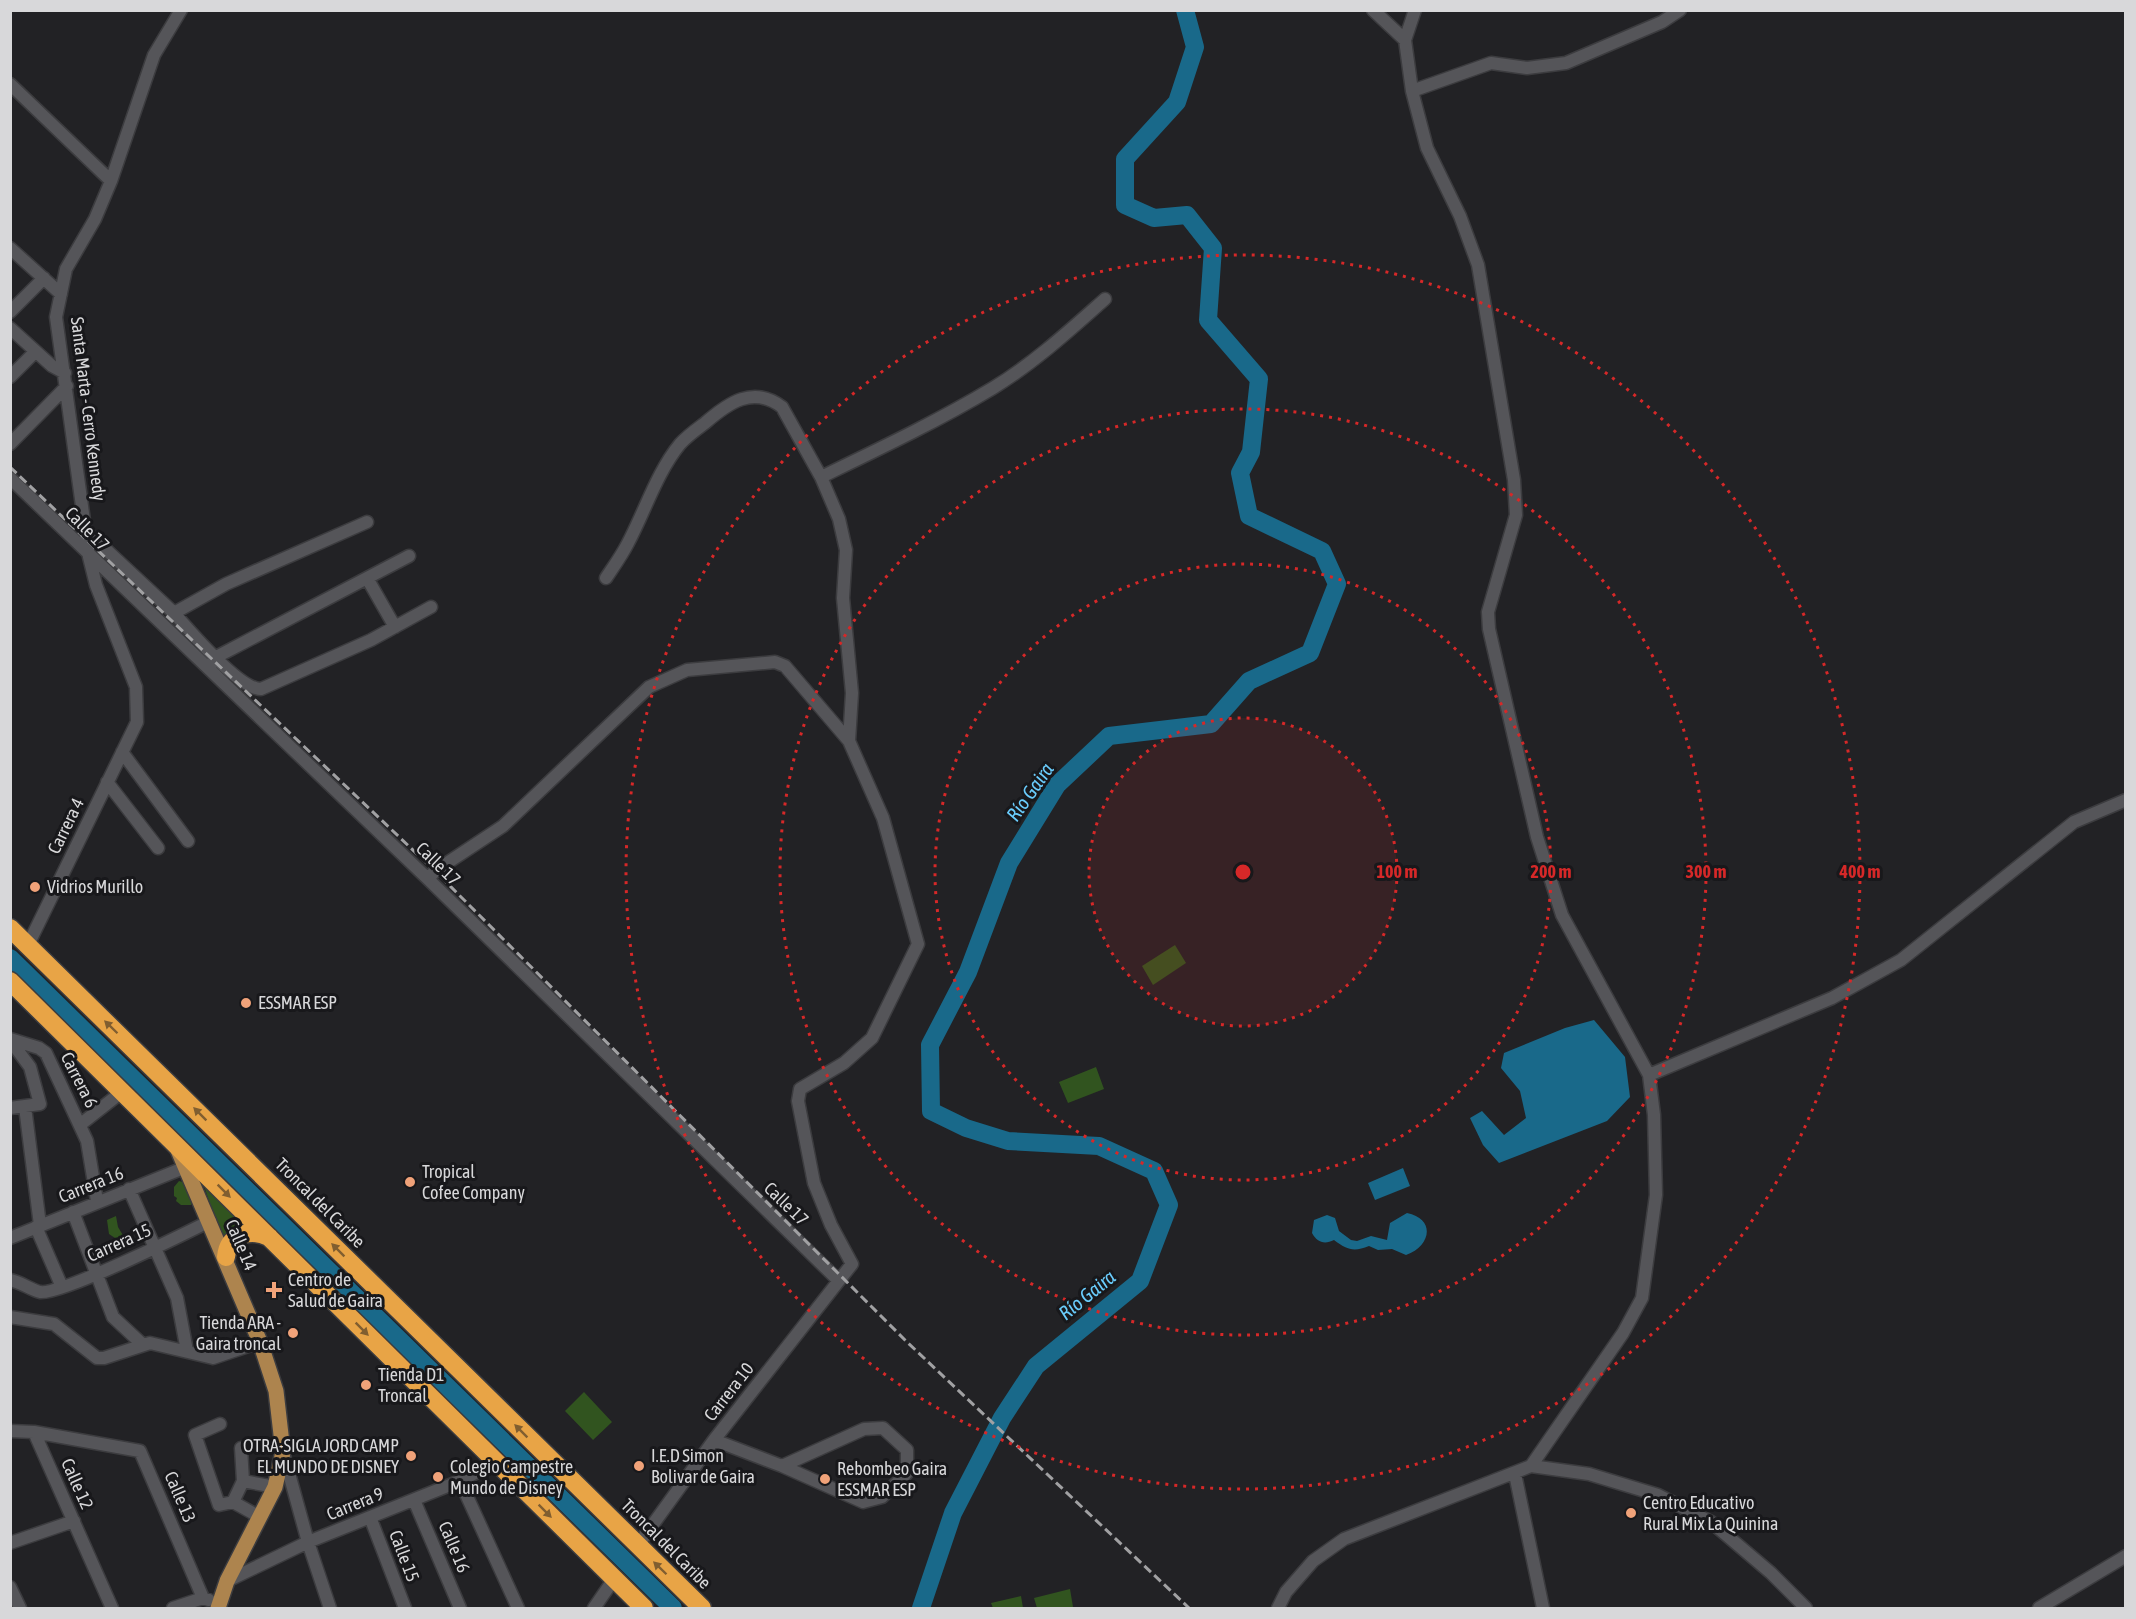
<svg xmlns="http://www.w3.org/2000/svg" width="2136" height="1619" font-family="'Asap Condensed',sans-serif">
  <rect width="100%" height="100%" fill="#222225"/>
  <path fill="#31541f" d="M1175,945L1186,963L1153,985L1142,966Z
    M1096,1067L1104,1089L1068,1103L1059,1082Z
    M199,1171L253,1226L223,1243Z
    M179,1181L186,1183L193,1198L191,1205H181L176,1201L177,1198L174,1196V1187Z
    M116,1216L118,1227L124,1237L118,1240L109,1234L107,1220Z
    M584,1392L612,1422L593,1440L565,1411Z
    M1070,1589L1073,1607L1037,1608L1034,1598Z
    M1021,1596L1023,1608H993L991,1603Z"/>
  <path fill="#19698a" d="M1594,1020L1625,1057L1630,1097L1607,1121L1499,1163L1483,1145L1470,1118L1482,1111L1504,1135L1526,1118L1520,1091L1501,1068L1504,1053L1565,1028Z
    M1403,1168L1410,1186L1375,1200L1368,1183Z
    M1407,1213C1436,1219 1431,1246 1406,1255L1392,1249L1378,1250L1369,1246C1354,1252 1347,1250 1334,1240C1324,1245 1317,1242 1312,1233L1314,1220L1327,1215L1335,1218L1339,1231L1351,1240L1357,1241L1371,1236L1387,1240L1390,1223Z"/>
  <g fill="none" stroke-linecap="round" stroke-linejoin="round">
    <path stroke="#19698a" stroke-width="18" d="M10,958L673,1608
      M921,1608L953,1513L1002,1418L1036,1366L1140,1281L1169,1205L1154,1171L1099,1146L1008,1141L966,1128L931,1111L930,1045L968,972L1009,863L1057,785L1109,736L1211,724L1249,681L1310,653L1337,584L1322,551L1249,516L1240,473L1251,452L1259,379L1208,320L1213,248L1187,215L1154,218L1125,205V159L1177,102L1195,47L1185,10"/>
    <defs>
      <path id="minor" d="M1373,10L1405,40
        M10,84L111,181
        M1412,91L1491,63L1527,68L1566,63L1662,22L1680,10
        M10,248L61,294
        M10,312L44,278
        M10,328L52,366L65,373
        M10,377L35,352
        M10,444L67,386
        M821,477C879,449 938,421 993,388C1034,363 1070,330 1105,299
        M10,478L428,879L838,1280
        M367,522L226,584L174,613C189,630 239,689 261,689L371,640L431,607
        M86,531L174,613
        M367,578L395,627
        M606,578C614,566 622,555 628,543C645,511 657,472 680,444C687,436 697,429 705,423C728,403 753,385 782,407L821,477L839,519L846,550L843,598L852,693L849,741L883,818L918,944L872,1038L844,1063L800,1089L798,1101L814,1183L831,1225L852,1264L714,1440L638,1545
        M212,663L220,655L409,556
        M122,752L188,841
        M107,782L158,848
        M428,879L435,871L503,826L649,687L687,670L775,662L785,666L849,741
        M28,945L137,722L136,687L96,585L89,557L56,317L66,269L95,219L111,181L154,55L181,10
        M10,1039L39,1048L46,1053L87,1141L97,1201
        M10,1040L30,1067L40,1104L10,1108
        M1649,1075L1832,998L1901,960L2074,822L2126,800
        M25,1107L40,1225
        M81,1124L123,1091
        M129,1189L177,1298L187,1351
        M73,1212L113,1317L142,1344
        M36,1227L62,1287
        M10,1238L186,1167
        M10,1280C21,1282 31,1290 40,1292C61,1295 184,1234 210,1221
        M10,1317L54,1324L97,1358H104L150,1343L213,1358L260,1342
        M220,1424L195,1435L219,1505L233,1502L243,1481L241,1448
        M10,1431L34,1432L140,1451L203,1598
        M34,1432L112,1608
        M714,1440L782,1466L863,1502L882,1497L907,1473V1450L883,1428L864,1429L782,1466
        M283,1452L308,1542L330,1608
        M1531,1466L1589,1474L1658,1495L1711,1522L1771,1573L1806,1608
        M1515,1474L1543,1608
        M243,1481L275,1487
        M460,1481L518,1608
        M414,1500L460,1608
        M233,1502L260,1517
        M370,1517L405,1608
        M10,1543L74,1521
        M227,1581L308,1542L460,1481L496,1462
        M10,1587L20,1608
        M173,1608L203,1598L209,1600
        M594,1608L614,1579
        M1278,1608L1286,1592L1313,1561L1344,1539L1531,1466L1623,1333L1642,1298L1656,1195L1654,1115L1649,1075L1562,915L1537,837L1489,629L1488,612L1516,515L1514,480L1478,265L1460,216L1427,148L1412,91L1405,40L1415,10
        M2039,1608L2126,1556"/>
      <path id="major" d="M178,1150L260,1342L276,1391L283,1452L275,1487L227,1581L218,1608"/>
      <path id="highway" d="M10,928L702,1608
        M10,981L644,1608
        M226,1257C228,1234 250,1228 269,1237"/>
    </defs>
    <use href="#minor" stroke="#3c3c3f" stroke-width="15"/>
    <use href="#major" stroke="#3c3c3f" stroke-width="18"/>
    <use href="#highway" stroke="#3c3c3f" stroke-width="21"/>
    <use href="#minor" stroke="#555559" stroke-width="12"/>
    <use href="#major" stroke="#ad844e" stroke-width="15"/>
    <use href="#highway" stroke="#e8a446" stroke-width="18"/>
    <path stroke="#a1a1a3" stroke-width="3" stroke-dasharray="9 4.5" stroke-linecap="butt" d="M10,467L435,871L907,1342L1189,1608"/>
  </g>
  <defs><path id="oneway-solid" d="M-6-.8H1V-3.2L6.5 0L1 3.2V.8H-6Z" transform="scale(1.5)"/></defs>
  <g fill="#805e30">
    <use href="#oneway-solid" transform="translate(111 1027) rotate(-136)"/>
    <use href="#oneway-solid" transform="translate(200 1114) rotate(-135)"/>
    <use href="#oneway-solid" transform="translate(224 1191) rotate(45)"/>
    <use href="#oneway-solid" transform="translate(338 1250) rotate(-135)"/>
    <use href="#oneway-solid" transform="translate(362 1329) rotate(45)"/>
    <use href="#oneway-solid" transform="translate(521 1431) rotate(-135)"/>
    <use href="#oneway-solid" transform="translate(545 1511) rotate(45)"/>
    <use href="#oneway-solid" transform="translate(660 1568) rotate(-136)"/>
  </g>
  <circle cx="1243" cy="872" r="154" fill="#d62828" fill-opacity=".12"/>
  <g fill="none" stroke="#d62828" stroke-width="3" stroke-dasharray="3 6">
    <circle cx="1243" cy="872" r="154"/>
    <circle cx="1243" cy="872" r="308"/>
    <circle cx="1243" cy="872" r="463"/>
    <circle cx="1243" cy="872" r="617"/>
  </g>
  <g fill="#f0a279" stroke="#18181b" stroke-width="2">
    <circle cx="35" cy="887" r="6"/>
    <circle cx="246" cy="1003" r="6"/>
    <circle cx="410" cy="1182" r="6"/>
    <path d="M271 1281h6v6h6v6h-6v6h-6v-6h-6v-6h6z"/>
    <circle cx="293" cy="1333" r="6"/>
    <circle cx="366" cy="1385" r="6"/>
    <circle cx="411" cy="1456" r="6"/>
    <circle cx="639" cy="1466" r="6"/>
    <circle cx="438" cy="1477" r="6"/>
    <circle cx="825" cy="1479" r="6"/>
    <circle cx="1631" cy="1513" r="6"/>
  </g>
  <g text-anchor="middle" stroke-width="6" stroke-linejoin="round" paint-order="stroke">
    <g font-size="18" fill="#d8d8da" stroke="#18181b">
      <text transform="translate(88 409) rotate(83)" y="6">Santa Marta - Cerro Kennedy</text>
      <text transform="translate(87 529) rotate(45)" y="6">Calle 17</text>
      <text transform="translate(66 826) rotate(-64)" y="6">Carrera 4</text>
      <text transform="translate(438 864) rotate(44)" y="6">Calle 17</text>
      <text transform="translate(79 1080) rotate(63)" y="6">Carrera 6</text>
      <text transform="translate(91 1185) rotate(-22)" y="6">Carrera 16</text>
      <text transform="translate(320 1203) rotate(45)" y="6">Troncal del Caribe</text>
      <text transform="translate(786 1204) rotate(44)" y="6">Calle 17</text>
      <text transform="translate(119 1243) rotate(-24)" y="6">Carrera 15</text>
      <text transform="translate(241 1245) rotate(67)" y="6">Calle 14</text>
      <text transform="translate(729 1392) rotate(-52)" y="6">Carrera 10</text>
      <text transform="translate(77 1484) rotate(66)" y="6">Calle 12</text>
      <text transform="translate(180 1497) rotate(67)" y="6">Calle 13</text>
      <text transform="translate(355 1504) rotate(-22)" y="6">Carrera 9</text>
      <text transform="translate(666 1544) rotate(45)" y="6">Troncal del Caribe</text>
      <text transform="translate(454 1547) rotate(67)" y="6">Calle 16</text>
      <text transform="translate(404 1556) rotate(69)" y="6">Calle 15</text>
    </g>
    <g font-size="18" fill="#d8d8da" stroke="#18181b" text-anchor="start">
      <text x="47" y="893">Vidrios Murillo</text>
      <text x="258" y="1009">ESSMAR ESP</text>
      <text x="422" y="1178">Tropical<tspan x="422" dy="21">Cofee Company</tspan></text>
      <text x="288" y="1286">Centro de<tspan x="288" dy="21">Salud de Gaira</tspan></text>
      <text x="281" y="1329" text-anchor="end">Tienda ARA -<tspan x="281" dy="21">Gaira troncal</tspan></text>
      <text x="378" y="1381">Tienda D1<tspan x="378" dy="21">Troncal</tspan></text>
      <text x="399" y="1452" text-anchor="end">OTRA-SIGLA JORD CAMP<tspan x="399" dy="21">EL MUNDO DE DISNEY</tspan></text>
      <text x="651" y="1462">I.E.D Simon<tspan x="651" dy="21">Bolivar de Gaira</tspan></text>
      <text x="450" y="1473">Colegio Campestre<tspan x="450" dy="21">Mundo de Disney</tspan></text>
      <text x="837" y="1475">Rebombeo Gaira<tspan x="837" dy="21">ESSMAR ESP</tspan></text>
      <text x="1643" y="1509">Centro Educativo<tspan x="1643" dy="21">Rural Mix La Quinina</tspan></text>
    </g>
    <g font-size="20" font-style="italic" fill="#6accfc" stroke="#18181b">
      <text transform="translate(1030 792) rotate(-55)" y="7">Río Gaira</text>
      <text transform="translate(1087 1295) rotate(-39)" y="7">Río Gaira</text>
    </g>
  </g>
  <circle cx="1243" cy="872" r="9" fill="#d62828" stroke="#18181b" stroke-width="3"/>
  <g font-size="18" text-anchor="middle" font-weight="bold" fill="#d62828" stroke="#18181b" stroke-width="6" stroke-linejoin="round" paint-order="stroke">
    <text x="1397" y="878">100 m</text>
    <text x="1551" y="878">200 m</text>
    <text x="1706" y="878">300 m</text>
    <text x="1860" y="878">400 m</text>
  </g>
  <rect width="2136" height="1619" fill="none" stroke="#d8d8da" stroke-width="24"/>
</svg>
